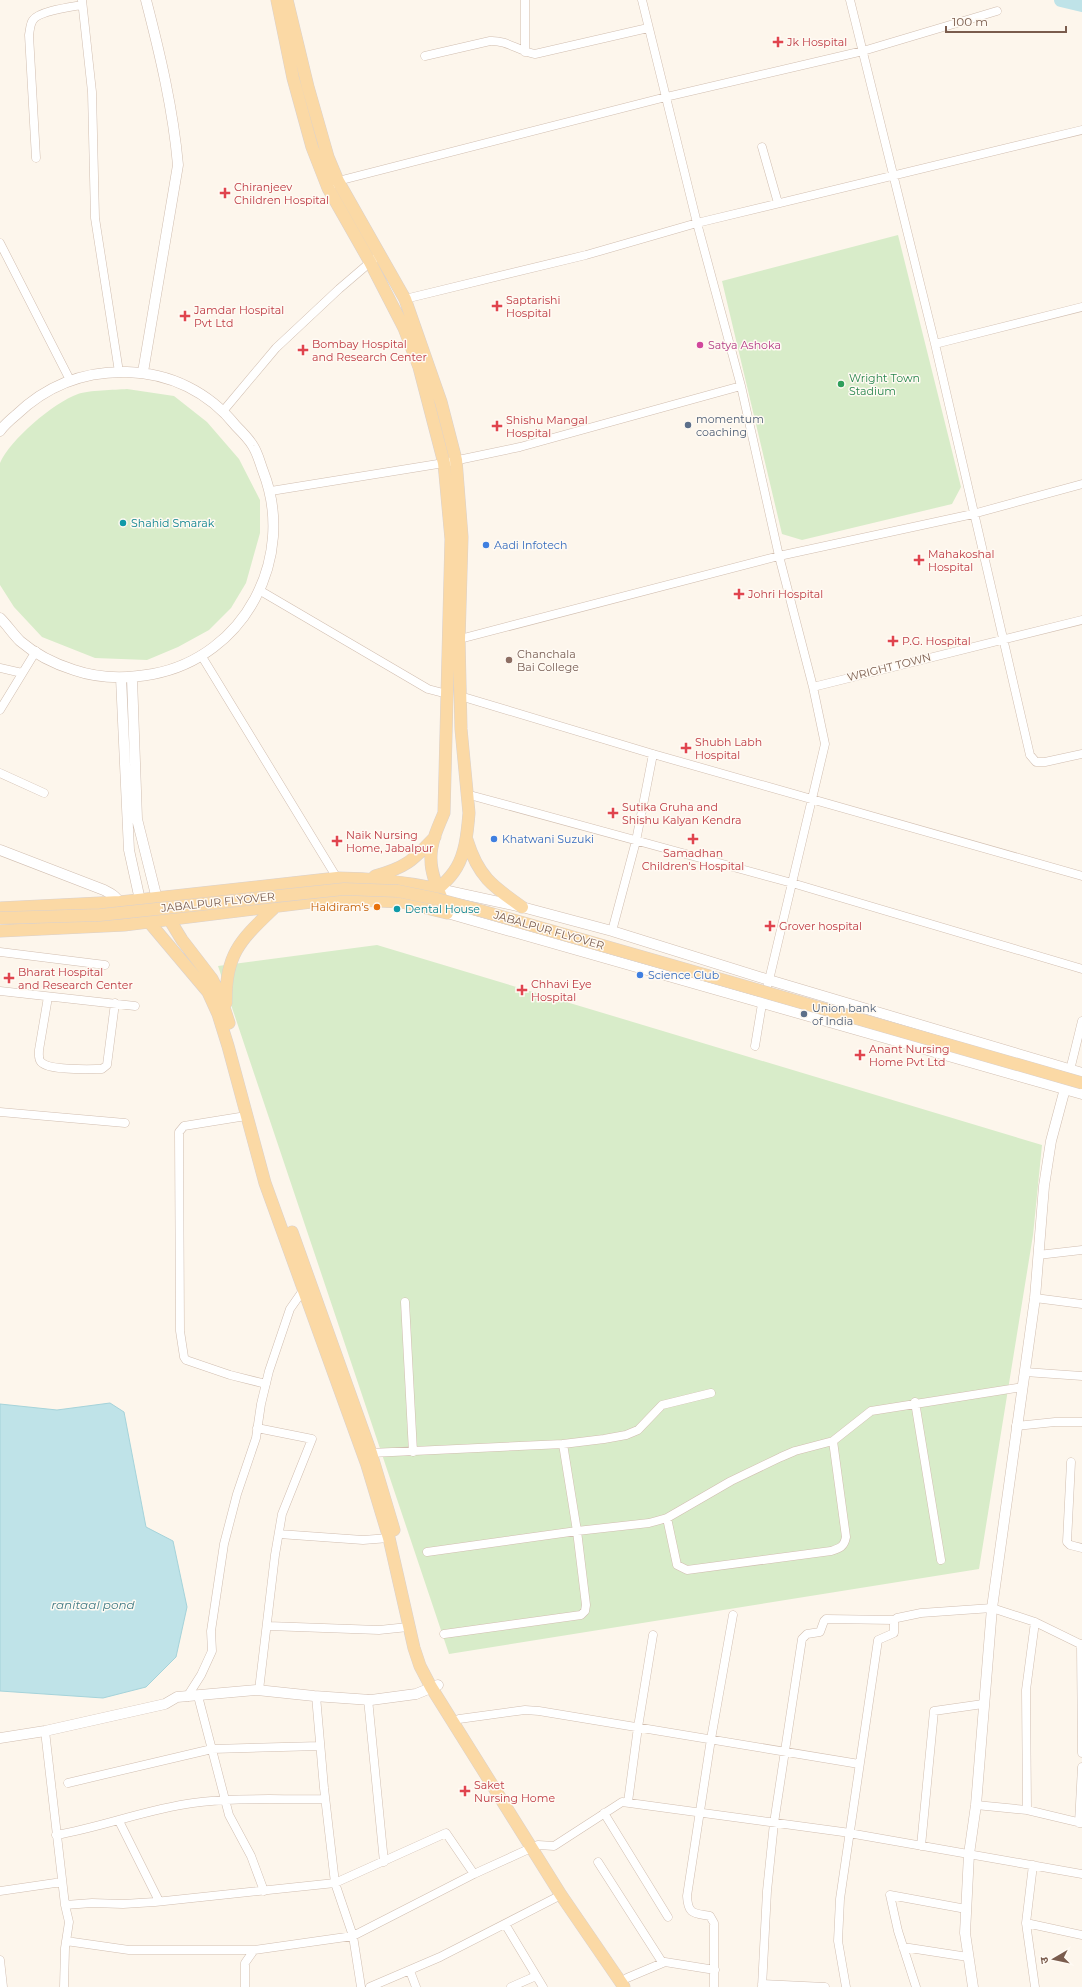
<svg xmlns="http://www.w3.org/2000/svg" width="1082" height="1987" font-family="Montserrat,'Noto Sans Devanagari',sans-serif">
  <rect width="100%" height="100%" fill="#fdf6ec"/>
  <path fill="#d8ecc9" d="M898,235L961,487L952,504L802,540L782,534L722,281Z
    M127,389L174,396L207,422L239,459L260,500V533L246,583L231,608L209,630L178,647L147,660L95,658L42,637L14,607L0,585V463C10,440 53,403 78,394C89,390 114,390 127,389Z
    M377,945L1042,1145L1033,1235L979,1569L449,1654L218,966Z"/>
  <path fill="#bfe3e8" stroke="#a5d3da" d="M110,1403L124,1412L146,1527L173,1541L187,1607L176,1657L146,1687L103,1698L0,1691V1404L57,1410Z"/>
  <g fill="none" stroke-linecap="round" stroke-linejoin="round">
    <path stroke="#bfe3e8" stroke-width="14" d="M1061,0L1082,5"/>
    <defs>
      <path id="minor" d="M82,0L92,92L95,218L119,372
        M525,0V52
        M642,0L697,223L741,386L779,556L813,687L825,744L769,980L762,1004L755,1046
        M850,0L935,344L1030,755L1036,762H1045L1082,754
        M425,56L490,41C507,40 518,51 535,54L648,28
        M762,147L778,203
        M36,158L29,35C30,30 30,24 33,20C39,11 71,7 82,5
        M334,184L338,181L666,97L863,51L997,11
        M0,243L70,380
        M405,299L586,255L697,223L1082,130
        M935,344L1082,307
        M224,410L276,348L339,289L374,259
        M271,491L444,463L520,447L741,386
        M259,590L428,689L447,694
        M456,640L779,556L973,514L1082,484
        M201,655L337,878
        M0,668L22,673
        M813,687L1082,620
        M460,696L653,754L1082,876
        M0,710L36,651
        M0,773L44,793
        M466,794L792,883L1082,969
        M612,931L636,841L653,754
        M0,952L105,965
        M0,991L135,1006
        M48,997L39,1050C39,1054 38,1059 41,1062C49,1071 90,1069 102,1069L107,1065L115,1003
        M1070,1070L1082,1021
        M0,1112L125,1123
        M246,1116L184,1126L179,1132L180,1331L184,1357L186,1360L230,1375L266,1384
        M1038,1255L1082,1250
        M1035,1298L1082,1304
        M405,1302L413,1452
        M1025,1372L1082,1376
        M915,1402L941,1560
        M1016,1426L1055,1422H1082
        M257,1428L312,1439L282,1514L275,1555L259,1690
        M563,1444L577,1531L649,1523L667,1518L731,1481L781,1457L795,1451L833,1441L871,1411L1023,1387
        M371,1453L563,1444L604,1439L626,1435L638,1430L662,1405L711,1393
        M1071,1462L1067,1542L1070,1545L1082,1548
        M667,1518L677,1565L687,1570L831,1551C840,1548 844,1547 846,1537L833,1441
        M279,1534L363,1540L389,1538
        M427,1552L577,1531L586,1605L585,1611L581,1615L444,1634
        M268,1626L379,1630L408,1627
        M1081,1644L1082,1753
        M198,1696L229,1815L251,1856L264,1891
        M316,1696L324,1788L335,1883L353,1936L361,1987
        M187,1697L201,1675L212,1651L211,1631L224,1544L237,1494L256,1438L261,1404L269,1371L290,1309L304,1289
        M368,1699L384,1862
        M459,1719L525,1710L539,1711L859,1764
        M45,1731L65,1905L69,1922L65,1948L64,1987
        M68,1783L212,1749L320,1746
        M628,1802L638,1727L653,1635
        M976,1805L1027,1810L1082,1823
        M1027,1810L1026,1690L1035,1622
        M604,1813L668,1917
        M119,1821L159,1901
        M1079,1823L1082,1767
        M56,1835C103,1827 147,1809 193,1803C236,1797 281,1800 325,1799
        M921,1846L934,1711L983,1704
        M598,1862L662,1962
        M1033,1865L1026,1923L1035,1987
        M0,1891L62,1882
        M65,1905L92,1903L123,1904L155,1902L335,1883L446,1833L474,1874
        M1026,1923L1082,1935
        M505,1924L543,1987
        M66,1941L129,1950H254
        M903,1947L968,1957
        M0,1960L3,1987
        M410,1971L416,1987
        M627,1978L665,1962L715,1970
        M762,1984L825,1987
        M245,1987V1963L254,1950L353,1936L474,1874L531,1848L538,1845L554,1846L622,1802L843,1832L1082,1874
        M370,1987L440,1957L561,1895
        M511,1987L536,1976
        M714,1987V1923L710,1916C694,1913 688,1915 687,1896L711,1739L733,1615
        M762,1987L767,1891L774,1823L802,1639L807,1634L820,1632L824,1621L826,1619L894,1620
        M846,1987L838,1941L840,1899L878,1640L894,1633V1620L897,1618L921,1613L992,1608L1035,1622L1082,1645
        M916,1987L898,1931L890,1895L966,1909"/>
      <path id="tertiary" d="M143,372L178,165C173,109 160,54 146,0
        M0,431C4,425 10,420 16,415C47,385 83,371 127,372C170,373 209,392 236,426C242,432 249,439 253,446C258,454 260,463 263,471C297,558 244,657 153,674C125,679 100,679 74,670C55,664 35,654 20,641C13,634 7,625 0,618
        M121,678L129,850L140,900
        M132,678L137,819L157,899
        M0,850L104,890C112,894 119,898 121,907
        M439,889L522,907L612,931L769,980L1082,1073
        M447,913L1082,1094
        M0,1738L45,1731L165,1704L177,1697L257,1690L314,1696L371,1700L416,1694L438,1685
        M973,1987L965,1933L969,1854L976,1805L992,1608L1035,1298L1044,1186L1051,1141L1070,1070"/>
      <path id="primary" d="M277,0L293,78L312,147L328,188L370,262L404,328L419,367L444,463L451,539L444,813C438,827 430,844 431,860C431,878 442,897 447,913
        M287,0L308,87L328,157L338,181L405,299L441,402L456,460L462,537L459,640L461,729L469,813C465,864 458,876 416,905
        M467,840C478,876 492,886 522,907
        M375,876C407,867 412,861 435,837
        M157,899L182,940L212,979L220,995L229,1023
        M140,900L149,922L208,992L218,1014L228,1046L265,1183L367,1465L389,1538L414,1648L420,1666L431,1687L561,1895L624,1987
        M0,908L120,902L337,878C372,878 405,882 439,889
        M0,931L124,925L336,899L402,902L447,913
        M226,1003C225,952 242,939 276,906
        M292,1232L371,1453L394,1530"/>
    </defs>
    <use href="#minor" stroke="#d1beb0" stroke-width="9"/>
    <use href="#tertiary" stroke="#d1beb0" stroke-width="11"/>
    <use href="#primary" stroke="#dad1cd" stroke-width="13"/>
    <use href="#minor" stroke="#fff" stroke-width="8"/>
    <use href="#tertiary" stroke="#fff" stroke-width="10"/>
    <use href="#primary" stroke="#fbd9a5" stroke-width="12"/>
    <defs>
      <path id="primary-bridge" d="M0,918L100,915L344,889L398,891L437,899L475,909L1082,1083"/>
    </defs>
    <use href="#primary-bridge" stroke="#dad1cd" stroke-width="13" stroke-linecap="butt"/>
    <use href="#primary-bridge" stroke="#fbd9a5" stroke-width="12"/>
  </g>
  <g fill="#e0444e" stroke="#fffaf3" stroke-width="1.5">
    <path d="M776 36h4v4h4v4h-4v4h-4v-4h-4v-4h4z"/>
    <path d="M223 187h4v4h4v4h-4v4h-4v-4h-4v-4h4z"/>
    <path d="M495 300h4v4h4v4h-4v4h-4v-4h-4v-4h4z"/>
    <path d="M183 310h4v4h4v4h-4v4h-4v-4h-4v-4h4z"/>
    <path d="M301 344h4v4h4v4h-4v4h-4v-4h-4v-4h4z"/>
    <path d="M495 420h4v4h4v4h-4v4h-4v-4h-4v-4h4z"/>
    <path d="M917 554h4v4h4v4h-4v4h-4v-4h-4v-4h4z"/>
    <path d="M737 588h4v4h4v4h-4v4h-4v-4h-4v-4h4z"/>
    <path d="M891 635h4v4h4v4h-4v4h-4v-4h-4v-4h4z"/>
    <path d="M684 742h4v4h4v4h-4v4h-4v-4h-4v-4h4z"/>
    <path d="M611 807h4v4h4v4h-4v4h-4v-4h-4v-4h4z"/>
    <path d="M691 833h4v4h4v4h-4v4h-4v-4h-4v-4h4z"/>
    <path d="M335 835h4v4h4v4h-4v4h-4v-4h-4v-4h4z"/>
    <path d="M768 920h4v4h4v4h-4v4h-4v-4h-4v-4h4z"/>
    <path d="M7 972h4v4h4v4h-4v4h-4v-4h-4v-4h4z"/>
    <path d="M520 984h4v4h4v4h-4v4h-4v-4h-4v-4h4z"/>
    <path d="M858 1049h4v4h4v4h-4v4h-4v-4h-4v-4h4z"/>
    <path d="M463 1785h4v4h4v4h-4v4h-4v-4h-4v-4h4z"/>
  </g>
  <circle fill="#d1479c" stroke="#fffaf3" stroke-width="1.5" cx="700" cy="345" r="4"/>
  <circle fill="#2e9e5b" stroke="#fffaf3" stroke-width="1.5" cx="841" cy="384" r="4"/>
  <g fill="#5c6f8a" stroke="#fffaf3" stroke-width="1.5">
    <circle cx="688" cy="425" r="4"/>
    <circle cx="804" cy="1014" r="4"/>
  </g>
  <g fill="#0f9aa8" stroke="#fffaf3" stroke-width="1.5">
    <circle cx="123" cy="523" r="4"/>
    <circle cx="397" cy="909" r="4"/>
  </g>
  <g fill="#3f7fe0" stroke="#fffaf3" stroke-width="1.5">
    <circle cx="486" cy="545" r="4"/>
    <circle cx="494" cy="839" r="4"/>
    <circle cx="640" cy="975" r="4"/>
  </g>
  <circle fill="#8d6e63" stroke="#fffaf3" stroke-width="1.5" cx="509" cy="660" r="4"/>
  <circle fill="#e8710a" stroke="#fffaf3" stroke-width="1.5" cx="377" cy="907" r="4"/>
  <g text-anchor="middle" stroke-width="3" stroke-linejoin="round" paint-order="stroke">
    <g font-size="11" fill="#be3a42" stroke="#fffaf3" text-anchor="start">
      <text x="787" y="46">Jk Hospital</text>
      <text x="234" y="191">Chiranjeev<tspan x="234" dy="13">Children Hospital</tspan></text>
      <text x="506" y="304">Saptarishi<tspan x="506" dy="13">Hospital</tspan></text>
      <text x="194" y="314">Jamdar Hospital<tspan x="194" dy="13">Pvt Ltd</tspan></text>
      <text x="312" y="348">Bombay Hospital<tspan x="312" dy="13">and Research Center</tspan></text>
      <text x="506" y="424">Shishu Mangal<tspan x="506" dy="13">Hospital</tspan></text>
      <text x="928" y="558">Mahakoshal<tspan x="928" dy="13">Hospital</tspan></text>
      <text x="748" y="598">Johri Hospital</text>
      <text x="902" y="645">P.G. Hospital</text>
      <text x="695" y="746">Shubh Labh<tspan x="695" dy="13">Hospital</tspan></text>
      <text x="622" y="811">Sutika Gruha and<tspan x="622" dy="13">Shishu Kalyan Kendra</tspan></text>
      <text x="346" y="839">Naik Nursing<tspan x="346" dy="13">Home, Jabalpur</tspan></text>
      <text x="693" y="857" text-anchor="middle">Samadhan<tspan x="693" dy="13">Children's Hospital</tspan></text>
      <text x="779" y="930">Grover hospital</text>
      <text x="18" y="976">Bharat Hospital<tspan x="18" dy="13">and Research Center</tspan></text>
      <text x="531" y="988">Chhavi Eye<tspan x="531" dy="13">Hospital</tspan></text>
      <text x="869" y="1053">Anant Nursing<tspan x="869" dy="13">Home Pvt Ltd</tspan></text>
      <text x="474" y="1789">Saket<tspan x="474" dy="13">Nursing Home</tspan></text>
    </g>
    <g font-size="11" fill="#b23c85" stroke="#fffaf3" text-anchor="start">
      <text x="708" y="349">Satya Ashoka</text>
    </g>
    <g font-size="11" fill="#27864d" stroke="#fffaf3" text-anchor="start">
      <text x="849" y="382">Wright Town<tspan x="849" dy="13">Stadium</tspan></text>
    </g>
    <g font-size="11" fill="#4e5e75" stroke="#fffaf3" text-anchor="start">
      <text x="696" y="423">momentum<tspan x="696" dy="13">coaching</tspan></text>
      <text x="812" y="1012">Union bank<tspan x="812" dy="13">of India</tspan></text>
    </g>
    <g font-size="11" fill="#0d838f" stroke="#fffaf3" text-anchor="start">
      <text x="131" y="527">Shahid Smarak</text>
      <text x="405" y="913">Dental House</text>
    </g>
    <g font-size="11" fill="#366cbe" stroke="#fffaf3" text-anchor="start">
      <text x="494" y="549">Aadi Infotech</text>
      <text x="502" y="843">Khatwani Suzuki</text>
      <text x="648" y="979">Science Club</text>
    </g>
    <g font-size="11" fill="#785e54" stroke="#fffaf3" text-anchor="start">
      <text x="517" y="658">Chanchala<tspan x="517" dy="13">Bai College</tspan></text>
    </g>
    <g font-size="11" fill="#7a5c4d" stroke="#fffaf3">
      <text transform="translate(889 667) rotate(-14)" y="4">WRIGHT TOWN</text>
      <text transform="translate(218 902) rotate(-6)" y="4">JABALPUR FLYOVER</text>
      <text transform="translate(549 930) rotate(16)" y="4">JABALPUR FLYOVER</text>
    </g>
    <g font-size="11" fill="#c56008" stroke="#fffaf3" text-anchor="end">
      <text x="369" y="911">Haldiram's</text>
    </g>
    <g font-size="12" font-style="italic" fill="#437c86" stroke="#fffaf3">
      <text x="93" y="1609">ranitaal pond</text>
    </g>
  </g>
  <g transform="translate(1054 1959) rotate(261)" stroke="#fffaf3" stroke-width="3" paint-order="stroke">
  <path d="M0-3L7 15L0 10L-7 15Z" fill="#7a5c4d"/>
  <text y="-6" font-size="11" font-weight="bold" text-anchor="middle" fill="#7a5c4d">उ</text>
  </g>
  <path d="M946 26v6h120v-6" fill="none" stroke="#7a5c4d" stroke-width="2"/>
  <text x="952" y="26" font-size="12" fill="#7a5c4d" stroke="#fffaf3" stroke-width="3" paint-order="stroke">100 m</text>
</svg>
